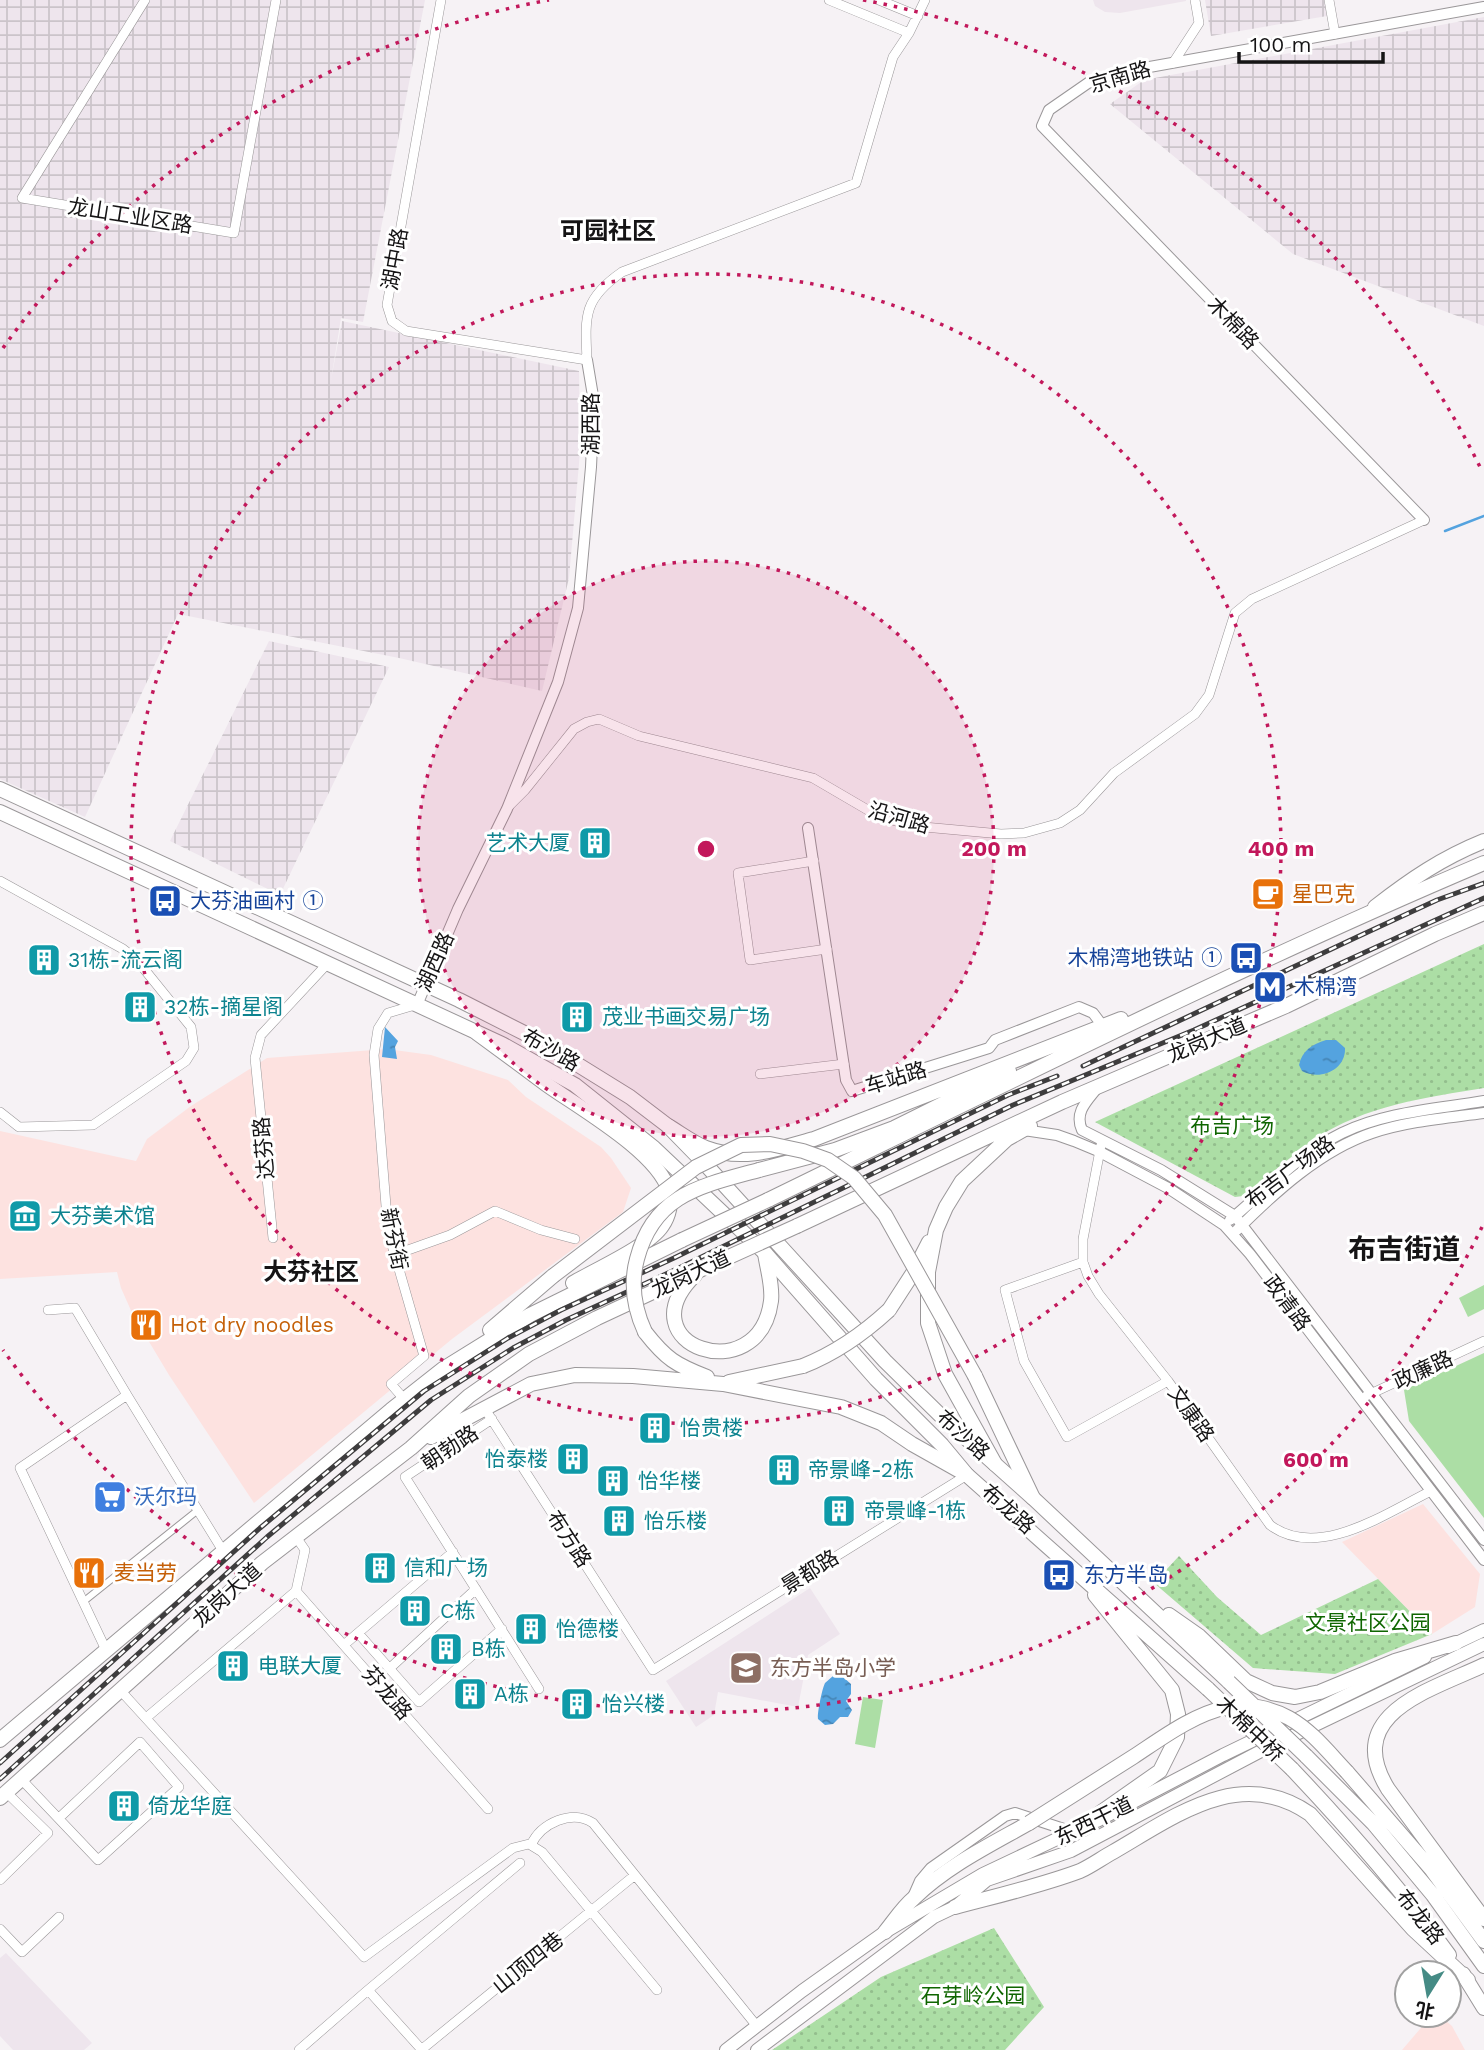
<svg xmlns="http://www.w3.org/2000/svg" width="1484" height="2050" font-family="'Work Sans','Noto Sans SC',sans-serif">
  <defs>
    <pattern id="industrial-grid" width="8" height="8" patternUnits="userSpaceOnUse" patternTransform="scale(1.75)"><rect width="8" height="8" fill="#eee5ed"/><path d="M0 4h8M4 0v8" fill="none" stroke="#cbc4ca"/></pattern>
    <pattern id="park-dots" width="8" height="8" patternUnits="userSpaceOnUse" patternTransform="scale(1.75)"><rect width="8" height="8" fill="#acdea5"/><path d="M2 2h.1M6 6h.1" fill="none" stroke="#93be8d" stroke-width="1.8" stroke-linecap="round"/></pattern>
    <pattern id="water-ripples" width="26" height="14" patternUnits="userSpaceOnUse" patternTransform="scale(1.75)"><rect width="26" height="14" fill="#54a3df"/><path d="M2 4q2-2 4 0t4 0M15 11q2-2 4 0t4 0" fill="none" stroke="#4484b4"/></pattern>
  </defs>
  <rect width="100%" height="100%" fill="#f6f2f5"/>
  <path fill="#fde2e0" d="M387,1049L431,1055L508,1080L526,1097L601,1147L611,1158L631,1188L623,1212L452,1339L254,1503L169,1375L133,1315L121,1288L117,1272L0,1279V1131L136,1161L147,1139L191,1106L267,1058Z
    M1423,1504L1480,1574L1475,1607L1432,1634L1342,1542Z
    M1432,2015H1439L1452,2026L1465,2050H1402Z"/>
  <path fill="url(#industrial-grid)" d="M0,0H425L363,322L341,318L331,380L342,321L579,371L580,452L569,578L542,691L399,658L178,614L85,817L0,779Z
    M1205,0H1324L1327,16L1211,36Z
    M1484,17V326L1293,254L1110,104L1144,80Z
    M269,641L389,667L280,895L170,841Z"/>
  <path fill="#eee5ed" d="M1093,0H1186V1L1120,13L1105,12L1095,6Z
    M810,1588L840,1634L808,1655L798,1707L718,1692L714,1715L696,1727L666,1681Z
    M6,1953L92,2043L84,2050H13L0,2036V1958Z"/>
  <path fill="#acdea5" d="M1484,1285V1309L1468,1317L1459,1298Z
    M1484,1353V1518L1409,1421L1404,1390Z
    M863,1697L883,1700L875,1748L855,1744Z"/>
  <path fill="url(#park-dots)" d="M1484,944V1088C1427,1097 1364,1106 1315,1139C1290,1157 1267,1177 1243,1196L1235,1197L1095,1122Z
    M1179,1556L1217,1597L1261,1635L1378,1579L1432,1634L1335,1674L1253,1668L1154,1583Z
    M994,1928L1044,2007L1005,2050H772L881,1977Z"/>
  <path fill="url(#water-ripples)" d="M385,1027L398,1041L395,1047L397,1059L382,1057Z
    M1326,1040H1336L1345,1048C1346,1070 1320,1081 1302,1071L1299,1065C1302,1051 1312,1044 1326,1040Z
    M833,1676L843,1677L851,1684V1694L846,1701L852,1710L848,1717H840L833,1724L825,1725L818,1719C817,1714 822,1689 825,1683Z"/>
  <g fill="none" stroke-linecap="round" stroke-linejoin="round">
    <path stroke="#54a3df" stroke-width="2.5" d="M1445,531L1484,516"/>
    <defs>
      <path id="pedestrian" d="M83,1602L198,1510"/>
      <path id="minor" d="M145,0L22,198L234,233L276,0
        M441,0L387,305L392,321L406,331L587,360C585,316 583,299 622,272L856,183L893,57L909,33L925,0
        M829,0L909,33
        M879,0L918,16
        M1329,0L1335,34
        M1173,63L1199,23L1195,0
        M508,807L525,790L574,729L587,722L599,719L639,736L813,778L878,816L913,826L1001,834L1024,833L1060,823L1080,810L1114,773L1195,714L1209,695L1235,613L1252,599L1424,520
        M814,861L738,873L750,960L827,949
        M0,881L123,949L136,959L191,1027L194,1048L186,1061L93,1125L19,1127L0,1112
        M760,1074L844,1064
        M1101,1145L1083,1239V1262L1088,1276L1099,1294L1168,1381L1270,1525C1318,1561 1386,1513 1431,1491
        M273,1238L255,1058L261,1035L328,963
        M394,1255L450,1235L495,1211L541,1230L575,1239
        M1083,1262L1005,1290L1024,1361L1067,1437L1168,1381
        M48,1310L75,1308L127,1395
        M1366,1396L1484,1341
        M404,1399L391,1384L424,1356L388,1231L374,1055L378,1029L388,1013L415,1005
        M485,1409L653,1670L967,1475
        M492,1419L405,1477L539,1689
        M296,1537L305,1550L296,1591L488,1809
        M358,1633L419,1702L502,1629
        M345,1644L453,1552
        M106,1650L20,1468L127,1395L223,1551
        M390,1668L476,1589
        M120,1690L364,1957L513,1848L529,1844L542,1852L657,1990
        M146,1718L296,1591
        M21,1779L98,1860L179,1787L140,1742L59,1818
        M531,1845C541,1823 572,1809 593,1823L756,2025
        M0,1880L48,1833L6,1792
        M0,1929L22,1952L59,1917
        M299,2050L368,1990
        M421,2050L635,1875
        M422,2050L368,1990L520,1863"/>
      <path id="tertiary" d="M1424,520L1042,126L1049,110L1088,83L1116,73L1484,7
        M808,828L846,1080L852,1091L989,1048L995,1040L1079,1007L1093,1013L1102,1025
        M417,1005L458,909L507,809L558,682L578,608L591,467L594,402L587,360
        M1098,1087C1087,1101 1074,1112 1082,1130L1161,1170L1235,1216L1484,1540
        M1024,1130L1057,1135L1074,1141L1098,1151L1168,1188L1224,1225L1250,1254L1484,1560
        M1230,1220C1266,1190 1299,1154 1342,1133C1385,1112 1437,1109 1484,1101
        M1237,1230C1275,1192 1321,1150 1372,1133C1408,1121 1447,1118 1484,1113
        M913,1897L920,1881L931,1868L1005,1816L1015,1813L1073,1832"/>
      <path id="secondary" d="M1448,1647L1484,1630
        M1097,1821L1223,1755L1425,1657
        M726,2050L802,1991L885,1932L983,1874L1080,1828
        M757,2050L934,1917L955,1907L987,1880L1071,1851L1261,1751L1484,1644"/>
      <path id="primary" d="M0,789L459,1000L538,1040L630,1097L668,1126L707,1166L885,1361L940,1415L1033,1498L1229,1682
        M0,812L502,1044L575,1085L654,1148L765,1253L876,1379L942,1445L967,1475L1208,1689
        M1375,907C1411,879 1442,858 1484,841
        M1169,1615L1199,1636L1246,1681L1272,1693L1295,1697L1320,1692L1395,1661L1456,1643
        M1484,1665C1432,1690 1341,1713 1388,1789L1484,1919
        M1306,1756L1373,1823L1433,1895L1484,1966
        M1292,1769C1348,1828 1401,1889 1449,1955
        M1347,1772L1432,1870L1484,1941
        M1073,1832L1160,1771L1177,1737L1178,1714L1172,1690L1095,1595
        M955,1907C996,1896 1040,1886 1080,1871C1091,1866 1102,1858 1113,1852C1174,1817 1240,1765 1310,1814L1413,1929L1468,1980
        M885,1932C894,1921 903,1907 914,1898C947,1866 990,1845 1029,1823
        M1463,1974L1484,2008"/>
      <path id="trunk" d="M477,1033C500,1050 523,1067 546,1084C578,1107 658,1152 669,1191C672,1202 669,1216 662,1226C649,1246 595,1270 573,1283
        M668,1126C680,1133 693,1143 706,1148C743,1162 778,1149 814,1139L1121,1019
        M759,1170L835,1150L894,1128L1009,1071
        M768,1200C1006,1084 1241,966 1484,863
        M797,1226L1062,1102L1286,1006L1435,934L1484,913
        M695,1275C623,1345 759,1392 771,1301C773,1286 767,1268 765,1253
        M889,1310L913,1273L929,1242
        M490,1330L553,1276
        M645,1332C666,1359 676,1365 707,1377
        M975,1376L1033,1498
        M729,1382L803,1366
        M431,1437L531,1384L575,1375L633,1376L723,1384L841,1407L881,1423L912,1444L967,1475
        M995,1464L945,1374L928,1323V1272L936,1230L946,1207L962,1181L1007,1139L1030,1126
        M0,1740L391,1410L443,1369L530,1315L682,1240
        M0,1798L262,1563L411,1448L469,1396L529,1354L597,1318L700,1270"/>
    </defs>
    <use href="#pedestrian" stroke="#9a9799" stroke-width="8"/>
    <use href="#minor" stroke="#9a9799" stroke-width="10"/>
    <use href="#tertiary" stroke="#9a9799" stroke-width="12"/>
    <use href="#secondary" stroke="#9a9799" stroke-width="14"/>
    <use href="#primary" stroke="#9a9799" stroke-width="16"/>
    <use href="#trunk" stroke="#9a9799" stroke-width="16"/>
    <use href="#pedestrian" stroke="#fff" stroke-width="6"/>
    <use href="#minor" stroke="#fff" stroke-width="9"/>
    <use href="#tertiary" stroke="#fff" stroke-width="10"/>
    <use href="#secondary" stroke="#fff" stroke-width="12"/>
    <use href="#primary" stroke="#fff" stroke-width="14"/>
    <use href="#trunk" stroke="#fff" stroke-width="14"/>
    <defs>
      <path id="rail" d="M1083,1066L1357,937L1437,900L1484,883
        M0,1763L260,1528L424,1391L508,1338L561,1310L674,1258L1008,1095L1057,1076
        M0,1779L267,1537L431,1400L513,1348L566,1320L679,1268L1013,1105L1194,1030L1484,898"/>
    </defs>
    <use href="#rail" stroke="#3e3d3e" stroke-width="5"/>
    <use href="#rail" stroke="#fff" stroke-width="2.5" stroke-dasharray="8" stroke-linecap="butt"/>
    <defs>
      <path id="primary-bridge" d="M1229,1682L1306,1756
        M1208,1689L1292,1769
        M1029,1823C1064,1801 1098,1779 1133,1757C1162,1738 1192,1715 1227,1707C1247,1703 1271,1708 1289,1718C1312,1731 1329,1753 1347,1772"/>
      <path id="trunk-bridge" d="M682,1240L768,1200
        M700,1270L797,1226
        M553,1276L696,1167L741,1145L770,1144L803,1151L828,1160L854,1178L885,1215L975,1376
        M645,1332C634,1308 630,1285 637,1259C654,1194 701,1186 759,1170
        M803,1366C836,1353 863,1334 889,1310"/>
    </defs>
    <use href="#primary-bridge" stroke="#9a9799" stroke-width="16" stroke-linecap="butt"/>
    <use href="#trunk-bridge" stroke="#9a9799" stroke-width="16" stroke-linecap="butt"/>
    <use href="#primary-bridge" stroke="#fff" stroke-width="14"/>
    <use href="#trunk-bridge" stroke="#fff" stroke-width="14"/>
  </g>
  <circle cx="706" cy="849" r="288" fill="#c2185b" fill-opacity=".12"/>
  <g fill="none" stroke="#c2185b" stroke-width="3.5" stroke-dasharray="3.5 7">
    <circle cx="706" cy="849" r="288"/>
    <circle cx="706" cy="849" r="575"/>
    <path d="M1482 1227A863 863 0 0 1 3 1350M3 348A863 863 0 0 1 549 0M863 0A863 863 0 0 1 1482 471"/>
  </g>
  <defs>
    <symbol id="building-square" viewBox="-11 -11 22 22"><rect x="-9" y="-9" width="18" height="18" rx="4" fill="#0f9aa8" stroke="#fff"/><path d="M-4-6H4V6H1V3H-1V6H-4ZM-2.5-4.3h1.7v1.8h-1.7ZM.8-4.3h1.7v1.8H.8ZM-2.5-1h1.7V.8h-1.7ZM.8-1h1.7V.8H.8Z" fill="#fff"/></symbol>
    <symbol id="cafe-square" viewBox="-11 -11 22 22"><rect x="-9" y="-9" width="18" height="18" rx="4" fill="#e8710a" stroke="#fff"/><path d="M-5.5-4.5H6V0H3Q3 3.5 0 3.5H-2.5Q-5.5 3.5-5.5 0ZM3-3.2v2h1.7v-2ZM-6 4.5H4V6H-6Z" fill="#fff"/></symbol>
    <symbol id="bus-square" viewBox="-11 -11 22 22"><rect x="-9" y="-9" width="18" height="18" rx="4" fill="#1a4fb4" stroke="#fff"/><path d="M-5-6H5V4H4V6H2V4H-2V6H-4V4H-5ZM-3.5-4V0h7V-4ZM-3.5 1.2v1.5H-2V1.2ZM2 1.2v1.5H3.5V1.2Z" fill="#fff"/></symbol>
    <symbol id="metro-square" viewBox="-11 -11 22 22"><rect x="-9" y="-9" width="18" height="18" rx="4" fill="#1a4fb4" stroke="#fff"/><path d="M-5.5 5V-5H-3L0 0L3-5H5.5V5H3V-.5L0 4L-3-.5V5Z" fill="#fff"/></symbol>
    <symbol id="museum-square" viewBox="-11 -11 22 22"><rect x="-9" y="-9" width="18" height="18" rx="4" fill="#0f9aa8" stroke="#fff"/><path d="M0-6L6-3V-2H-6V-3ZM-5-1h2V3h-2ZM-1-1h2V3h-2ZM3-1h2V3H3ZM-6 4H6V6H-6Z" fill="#fff"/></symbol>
    <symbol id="restaurant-square" viewBox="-11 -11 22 22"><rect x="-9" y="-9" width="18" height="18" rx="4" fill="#e8710a" stroke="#fff"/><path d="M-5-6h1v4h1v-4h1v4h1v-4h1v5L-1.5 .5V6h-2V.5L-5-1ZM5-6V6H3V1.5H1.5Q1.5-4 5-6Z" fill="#fff"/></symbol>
    <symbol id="supermarket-square" viewBox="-11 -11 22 22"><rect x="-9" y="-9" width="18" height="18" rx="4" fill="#3f7fe0" stroke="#fff"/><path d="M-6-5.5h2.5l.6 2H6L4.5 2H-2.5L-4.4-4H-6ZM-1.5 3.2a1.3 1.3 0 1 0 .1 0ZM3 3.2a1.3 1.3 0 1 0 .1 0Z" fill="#fff"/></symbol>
    <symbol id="school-square" viewBox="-11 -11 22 22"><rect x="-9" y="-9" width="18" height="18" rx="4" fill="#8d6e63" stroke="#fff"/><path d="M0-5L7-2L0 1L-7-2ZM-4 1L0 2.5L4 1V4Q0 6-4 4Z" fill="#fff"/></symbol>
  </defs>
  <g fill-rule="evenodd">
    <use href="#building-square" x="576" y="824" width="38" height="38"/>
    <use href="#cafe-square" x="1249" y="875" width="38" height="38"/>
    <use href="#bus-square" x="146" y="882" width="38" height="38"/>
    <use href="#bus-square" x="1227" y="939" width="38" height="38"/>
    <use href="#building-square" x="25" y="941" width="38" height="38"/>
    <use href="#metro-square" x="1251" y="968" width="38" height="38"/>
    <use href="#building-square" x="121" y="988" width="38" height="38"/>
    <use href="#building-square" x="558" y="998" width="38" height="38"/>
    <use href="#museum-square" x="6" y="1197" width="38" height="38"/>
    <use href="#restaurant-square" x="127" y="1306" width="38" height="38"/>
    <use href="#building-square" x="636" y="1409" width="38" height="38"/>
    <use href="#building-square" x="554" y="1440" width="38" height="38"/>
    <use href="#building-square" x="765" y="1451" width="38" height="38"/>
    <use href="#building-square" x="594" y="1462" width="38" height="38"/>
    <use href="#supermarket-square" x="91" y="1478" width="38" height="38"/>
    <use href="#building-square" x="820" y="1492" width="38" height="38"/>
    <use href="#building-square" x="600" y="1502" width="38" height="38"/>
    <use href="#building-square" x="361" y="1549" width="38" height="38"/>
    <use href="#restaurant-square" x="70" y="1554" width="38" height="38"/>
    <use href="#bus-square" x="1040" y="1556" width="38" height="38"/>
    <use href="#building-square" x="396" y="1592" width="38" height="38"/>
    <use href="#building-square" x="512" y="1610" width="38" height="38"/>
    <use href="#building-square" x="427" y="1630" width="38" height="38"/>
    <use href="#building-square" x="214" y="1647" width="38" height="38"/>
    <use href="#school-square" x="727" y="1649" width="38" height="38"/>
    <use href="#building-square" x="451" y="1675" width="38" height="38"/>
    <use href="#building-square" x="558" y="1685" width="38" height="38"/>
    <use href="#building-square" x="105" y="1787" width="38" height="38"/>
  </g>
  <g text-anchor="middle" stroke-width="6" stroke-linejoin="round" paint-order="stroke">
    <g font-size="21" fill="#151415" stroke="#fff">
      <text transform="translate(1120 77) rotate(-16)" y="7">京南路</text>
      <text transform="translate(130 216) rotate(9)" y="7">龙山工业区路</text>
      <text transform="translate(395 259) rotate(-80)" y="7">湖中路</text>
      <text transform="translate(1233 323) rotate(46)" y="7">木棉路</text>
      <text transform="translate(591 424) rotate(-90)" y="7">湖西路</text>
      <text transform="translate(899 818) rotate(16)" y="7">沿河路</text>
      <text transform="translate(435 962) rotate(-66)" y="7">湖西路</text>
      <text transform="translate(1207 1040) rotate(-23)" y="7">龙岗大道</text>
      <text transform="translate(551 1050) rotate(30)" y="7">布沙路</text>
      <text transform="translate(896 1078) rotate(-17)" y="7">车站路</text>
      <text transform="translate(264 1148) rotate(-95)" y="7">达芬路</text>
      <text transform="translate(1290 1172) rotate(-37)" y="7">布吉广场路</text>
      <text transform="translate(394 1239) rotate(79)" y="7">新芬街</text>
      <text transform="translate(691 1274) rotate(-25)" y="7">龙岗大道</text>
      <text transform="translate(1287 1303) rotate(53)" y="7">政清路</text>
      <text transform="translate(1423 1370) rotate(-25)" y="7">政廉路</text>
      <text transform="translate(1191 1414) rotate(55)" y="7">文康路</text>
      <text transform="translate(963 1435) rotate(42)" y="7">布沙路</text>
      <text transform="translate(450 1448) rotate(-34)" y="7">朝勃路</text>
      <text transform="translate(1008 1509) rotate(41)" y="7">布龙路</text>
      <text transform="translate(569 1539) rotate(57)" y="7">布方路</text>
      <text transform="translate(810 1572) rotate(-32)" y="7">景都路</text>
      <text transform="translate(227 1595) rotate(-42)" y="7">龙岗大道</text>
      <text transform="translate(387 1693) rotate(49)" y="7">芬龙路</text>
      <text transform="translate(1250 1729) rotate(44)" y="7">木棉中桥</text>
      <text transform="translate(1094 1821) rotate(-26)" y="7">东西干道</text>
      <text transform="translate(1420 1917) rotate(52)" y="7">布龙路</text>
      <text transform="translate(528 1963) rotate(-39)" y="7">山顶四巷</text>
    </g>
    <g font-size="21" fill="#0d838f" stroke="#fff" text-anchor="start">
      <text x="570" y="850" text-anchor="end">艺术大厦</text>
      <text x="68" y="967">31栋-流云阁</text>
      <text x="164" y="1014">32栋-摘星阁</text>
      <text x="602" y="1024">茂业书画交易广场</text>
      <text x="50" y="1223">大芬美术馆</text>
      <text x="680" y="1435">怡贵楼</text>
      <text x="548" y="1466" text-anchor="end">怡泰楼</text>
      <text x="808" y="1477">帝景峰-2栋</text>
      <text x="638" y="1488">怡华楼</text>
      <text x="864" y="1518">帝景峰-1栋</text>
      <text x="644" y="1528">怡乐楼</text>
      <text x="404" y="1575">信和广场</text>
      <text x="440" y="1618">C栋</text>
      <text x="556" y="1636">怡德楼</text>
      <text x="471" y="1656">B栋</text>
      <text x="258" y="1673">电联大厦</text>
      <text x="494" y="1701">A栋</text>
      <text x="602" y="1711">怡兴楼</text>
      <text x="148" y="1813">倚龙华庭</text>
    </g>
    <g font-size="21" fill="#c56008" stroke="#fff" text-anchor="start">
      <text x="1292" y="901">星巴克</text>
      <text x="170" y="1332">Hot dry noodles</text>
      <text x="114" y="1580">麦当劳</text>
    </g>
    <g font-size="21" fill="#164399" stroke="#fff" text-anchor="start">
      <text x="190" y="908">大芬油画村 ①</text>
      <text x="1222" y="965" text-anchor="end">木棉湾地铁站 ①</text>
      <text x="1294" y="994">木棉湾</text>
      <text x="1084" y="1582">东方半岛</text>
    </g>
    <g font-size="21" fill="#0f6601" stroke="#fff">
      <text x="1232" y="1133">布吉广场</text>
      <text x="1368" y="1630">文景社区公园</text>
      <text x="973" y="2003">石芽岭公园</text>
    </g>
    <g font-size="21" fill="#366cbe" stroke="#fff" text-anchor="start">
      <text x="134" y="1504">沃尔玛</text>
    </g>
    <g font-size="21" fill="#785e54" stroke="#fff" text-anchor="start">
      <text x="770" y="1675">东方半岛小学</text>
    </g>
    <g font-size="24" font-weight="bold" fill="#151415" stroke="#fff">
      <text x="608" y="239">可园社区</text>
      <text x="311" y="1280">大芬社区</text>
    </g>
    <g font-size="28" font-weight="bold" fill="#151415" stroke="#fff">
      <text x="1404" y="1259">布吉街道</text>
    </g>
  </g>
  <circle cx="706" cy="849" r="10" fill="#c2185b" stroke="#fff" stroke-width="3.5"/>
  <g font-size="21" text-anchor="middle" font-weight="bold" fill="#c2185b" stroke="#fff" stroke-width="6" stroke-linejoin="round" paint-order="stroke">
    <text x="994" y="856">200 m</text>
    <text x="1281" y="856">400 m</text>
    <text x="1316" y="1467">600 m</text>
  </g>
  <g transform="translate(1428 1994) rotate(191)"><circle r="33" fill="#ffffff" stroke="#a1a1a1" stroke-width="2"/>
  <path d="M0-5L12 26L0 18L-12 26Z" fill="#458b85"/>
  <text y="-10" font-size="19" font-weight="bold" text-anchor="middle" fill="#151415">北</text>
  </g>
  <path d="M1239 52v10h144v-10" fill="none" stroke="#151415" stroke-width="3.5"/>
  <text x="1250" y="52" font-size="21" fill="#151415" stroke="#ffffff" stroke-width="5" paint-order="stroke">100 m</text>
</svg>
